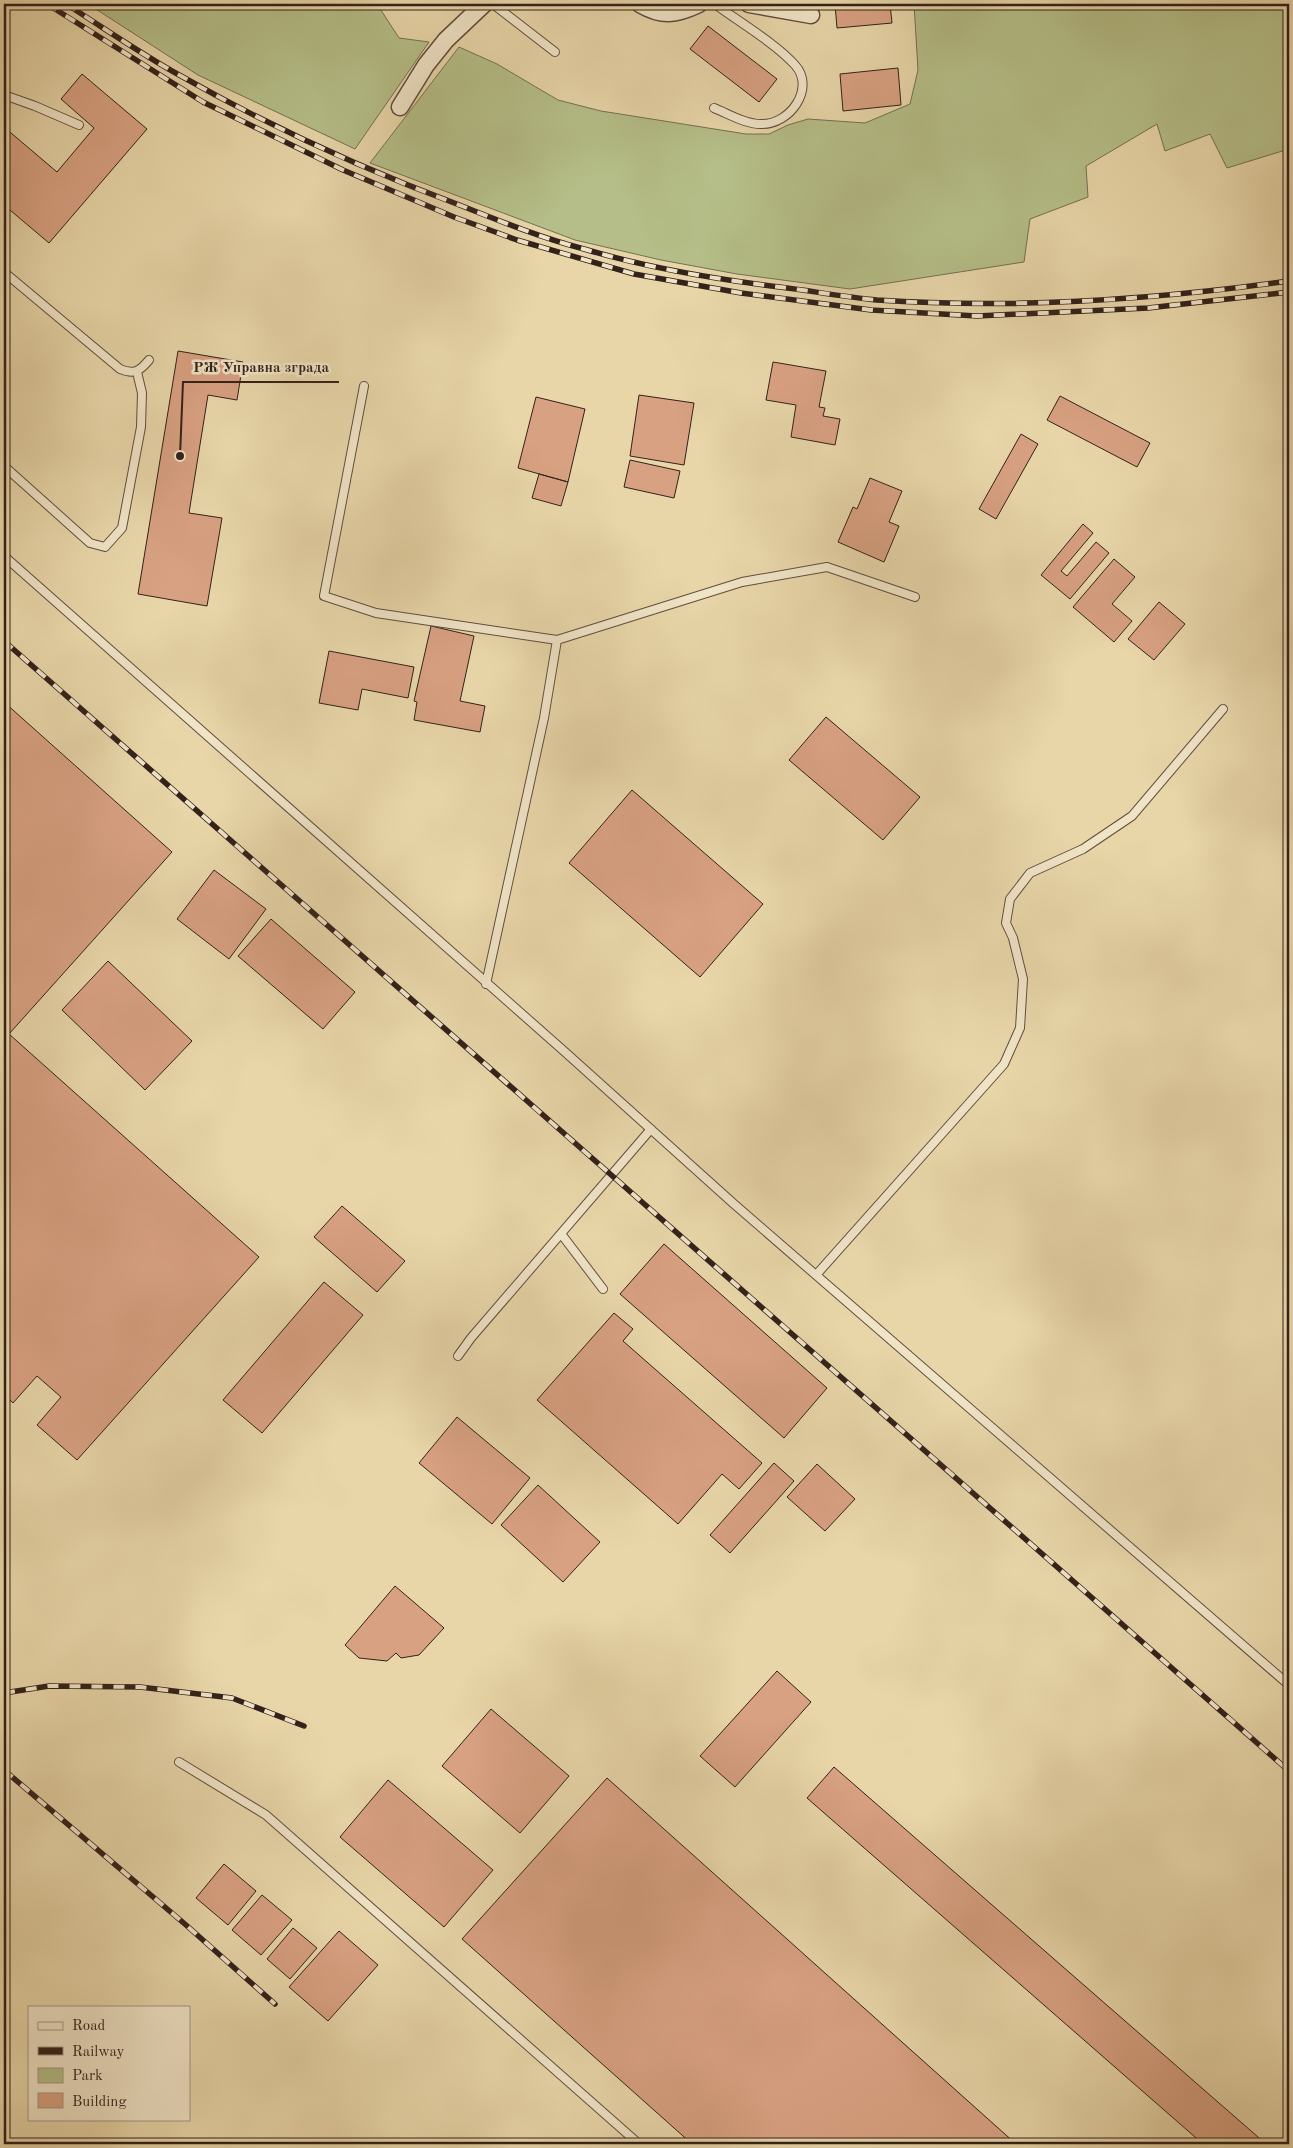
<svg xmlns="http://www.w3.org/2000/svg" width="1293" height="2148" font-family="'Old Standard TT',serif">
  <rect width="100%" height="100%" fill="#e8d6a9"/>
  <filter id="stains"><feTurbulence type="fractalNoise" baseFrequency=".004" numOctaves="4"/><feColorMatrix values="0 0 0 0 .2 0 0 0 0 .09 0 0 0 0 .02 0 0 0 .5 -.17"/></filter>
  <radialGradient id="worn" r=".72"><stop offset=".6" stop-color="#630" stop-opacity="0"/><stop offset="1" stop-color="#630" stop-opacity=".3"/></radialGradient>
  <path fill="#b5be88" stroke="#747052" d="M88,4H377L399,38L429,42L355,149L198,75Z
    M914,4H1289V149L1227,168L1210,134L1165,151L1157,124L1086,166L1088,197L1030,219L1024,262L850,289L737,274L661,260L575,240L370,163L459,47L497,64L558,100L601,111L746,134H769L788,125L808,119L865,123L910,104L918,70Z"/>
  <path fill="#d8a182" stroke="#33211b" d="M835,4H890L892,23L837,28Z
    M708,26L777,79L759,102L690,49Z
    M898,68L901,105L843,111L840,74Z
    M82,74L147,129L49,243L4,205V127L57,172L94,128L61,99Z
    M178,351L243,362L237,400L208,395L189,513L222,518L207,606L138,594Z
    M773,362L826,371L819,407L825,408L823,416L840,419L835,445L791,437L796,405L766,400Z
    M639,395L694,403L684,465L630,456Z
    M1060,396L1150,443L1137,467L1047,420Z
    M536,397L585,409L568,482L518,468Z
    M1021,434L1038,444L996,519L979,509Z
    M630,460L680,471L674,498L624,487Z
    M539,474L568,482L561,506L532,498Z
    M870,478L902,491L889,522L899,526L884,562L838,542L853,507L857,509Z
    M1083,524L1093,533L1061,571L1067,576L1096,542L1109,553L1070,599L1041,575Z
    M1114,559L1135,577L1112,604L1132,621L1114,642L1073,607Z
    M1159,602L1185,624L1154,660L1128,639Z
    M431,626L474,636L460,701L485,706L480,732L414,720L417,702L414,701Z
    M329,651L414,667L408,698L362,689L358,710L319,703Z
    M4,702L172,852L9,1034L259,1257L77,1460L37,1425L61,1397L37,1376L13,1403L4,1394Z
    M826,717L920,797L883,840L789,760Z
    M632,790L763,904L700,977L569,863Z
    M214,870L266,909L229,959L177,919Z
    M271,919L355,992L323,1029L238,956Z
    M108,961L192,1041L145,1090L62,1010Z
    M342,1206L405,1261L377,1292L314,1237Z
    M664,1244L827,1388L784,1438L620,1294Z
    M324,1282L363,1315L262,1433L223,1400Z
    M614,1313L633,1329L623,1341L762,1463L739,1489L722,1474L678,1524L537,1400Z
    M457,1417L530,1478L492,1524L419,1463Z
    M774,1463L794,1481L730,1553L710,1535Z
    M817,1464L855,1499L825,1531L787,1497Z
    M538,1485L600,1542L563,1582L501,1525Z
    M395,1586L444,1628L419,1655L401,1658L396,1653L387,1661L359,1658L345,1645Z
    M777,1671L811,1702L735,1787L700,1756Z
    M491,1709L569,1776L520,1833L442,1766Z
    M834,1767L1266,2144H1203L807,1798Z
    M607,1778L1016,2144H692L462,1939Z
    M388,1780L493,1870L444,1927L340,1837Z
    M224,1864L256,1891L228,1925L196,1898Z
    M262,1895L292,1920L261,1955L232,1930Z
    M293,1928L317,1948L290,1979L267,1959Z
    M339,1931L378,1965L328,2021L289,1987Z"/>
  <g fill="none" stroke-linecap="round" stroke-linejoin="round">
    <defs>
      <path id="service" d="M493,4L555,52
        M4,95L35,106L79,125
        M714,108C729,114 745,124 761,124C790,125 816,88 795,65C775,43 739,22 715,4
        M4,272L120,369C134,375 140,371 149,360
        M364,386L324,596L376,613L557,640L742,582L827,567L915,597
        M4,466L90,543L105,547L122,528L141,427L142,393L137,372
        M4,556L565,1052L734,1204L1289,1685
        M486,984L544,718L557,640
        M562,1235L603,1289
        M816,1275L1004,1064L1020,1028L1023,979L1013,938L1006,923L1010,899L1030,873L1083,849L1132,816L1223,709
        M458,1356L471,1338L651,1129
        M179,1762L266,1815L639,2144"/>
      <path id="minor" d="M640,4C662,17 676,15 699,4
        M749,4L811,15
        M400,107L426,65L446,40L484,4"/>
    </defs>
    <use href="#service" stroke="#604e3e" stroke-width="10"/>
    <use href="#minor" stroke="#604e3e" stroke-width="19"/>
    <use href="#service" stroke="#f0e4c7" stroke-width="8"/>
    <use href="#minor" stroke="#f0e4c7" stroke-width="16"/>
    <defs>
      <path id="rail" d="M47,4L203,102L343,170L454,217L517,240L634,274L741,293L871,310L977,316L1148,308L1289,292
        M66,4C104,28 141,54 181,76C271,127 365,170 462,206C502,222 542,238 584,249C648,268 714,279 780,287C812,291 845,297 877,300C1014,309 1153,300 1289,281
        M4,641L1289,1771
        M4,1693L49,1686L140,1687L232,1698L304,1726
        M4,1770L186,1925L275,2004"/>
    </defs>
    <use href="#rail" stroke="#33211b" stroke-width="5.5"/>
    <use href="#rail" stroke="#f0e4c7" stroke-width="4" stroke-dasharray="11" stroke-linecap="butt"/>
  </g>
  <path fill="none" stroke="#33211b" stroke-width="2" d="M180 456L183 382H339"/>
  <circle fill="#33211b" stroke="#f0e4c7" stroke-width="2" cx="180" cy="456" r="5"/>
  <g font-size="15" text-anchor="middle" font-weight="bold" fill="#33211b" stroke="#f0e4c7" stroke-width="5" stroke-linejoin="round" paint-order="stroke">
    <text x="261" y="372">РЖ Управна зграда</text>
  </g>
  <rect width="1293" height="2148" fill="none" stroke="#e8d6a9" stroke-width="20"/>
  <rect x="5" y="5" width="1283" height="2138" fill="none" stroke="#33211b" stroke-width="2.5"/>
  <rect x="10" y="10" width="1273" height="2128" fill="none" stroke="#33211b"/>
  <rect x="28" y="2006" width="162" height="115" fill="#f0e4c7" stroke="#a49682"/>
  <rect x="38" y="2022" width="25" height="8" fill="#f0e4c7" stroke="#a49682"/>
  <text x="72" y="2030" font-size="15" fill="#33211b">Road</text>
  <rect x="38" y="2047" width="25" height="8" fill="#33211b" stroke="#a49682"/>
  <text x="72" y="2056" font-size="15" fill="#33211b">Railway</text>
  <rect x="38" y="2068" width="25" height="15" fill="#b5be88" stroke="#a49682"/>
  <text x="72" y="2080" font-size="15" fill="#33211b">Park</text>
  <rect x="38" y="2093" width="25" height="15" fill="#d8a182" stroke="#a49682"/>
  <text x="72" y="2106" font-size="15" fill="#33211b">Building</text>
  <rect width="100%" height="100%" filter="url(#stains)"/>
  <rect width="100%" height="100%" fill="url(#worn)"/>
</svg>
